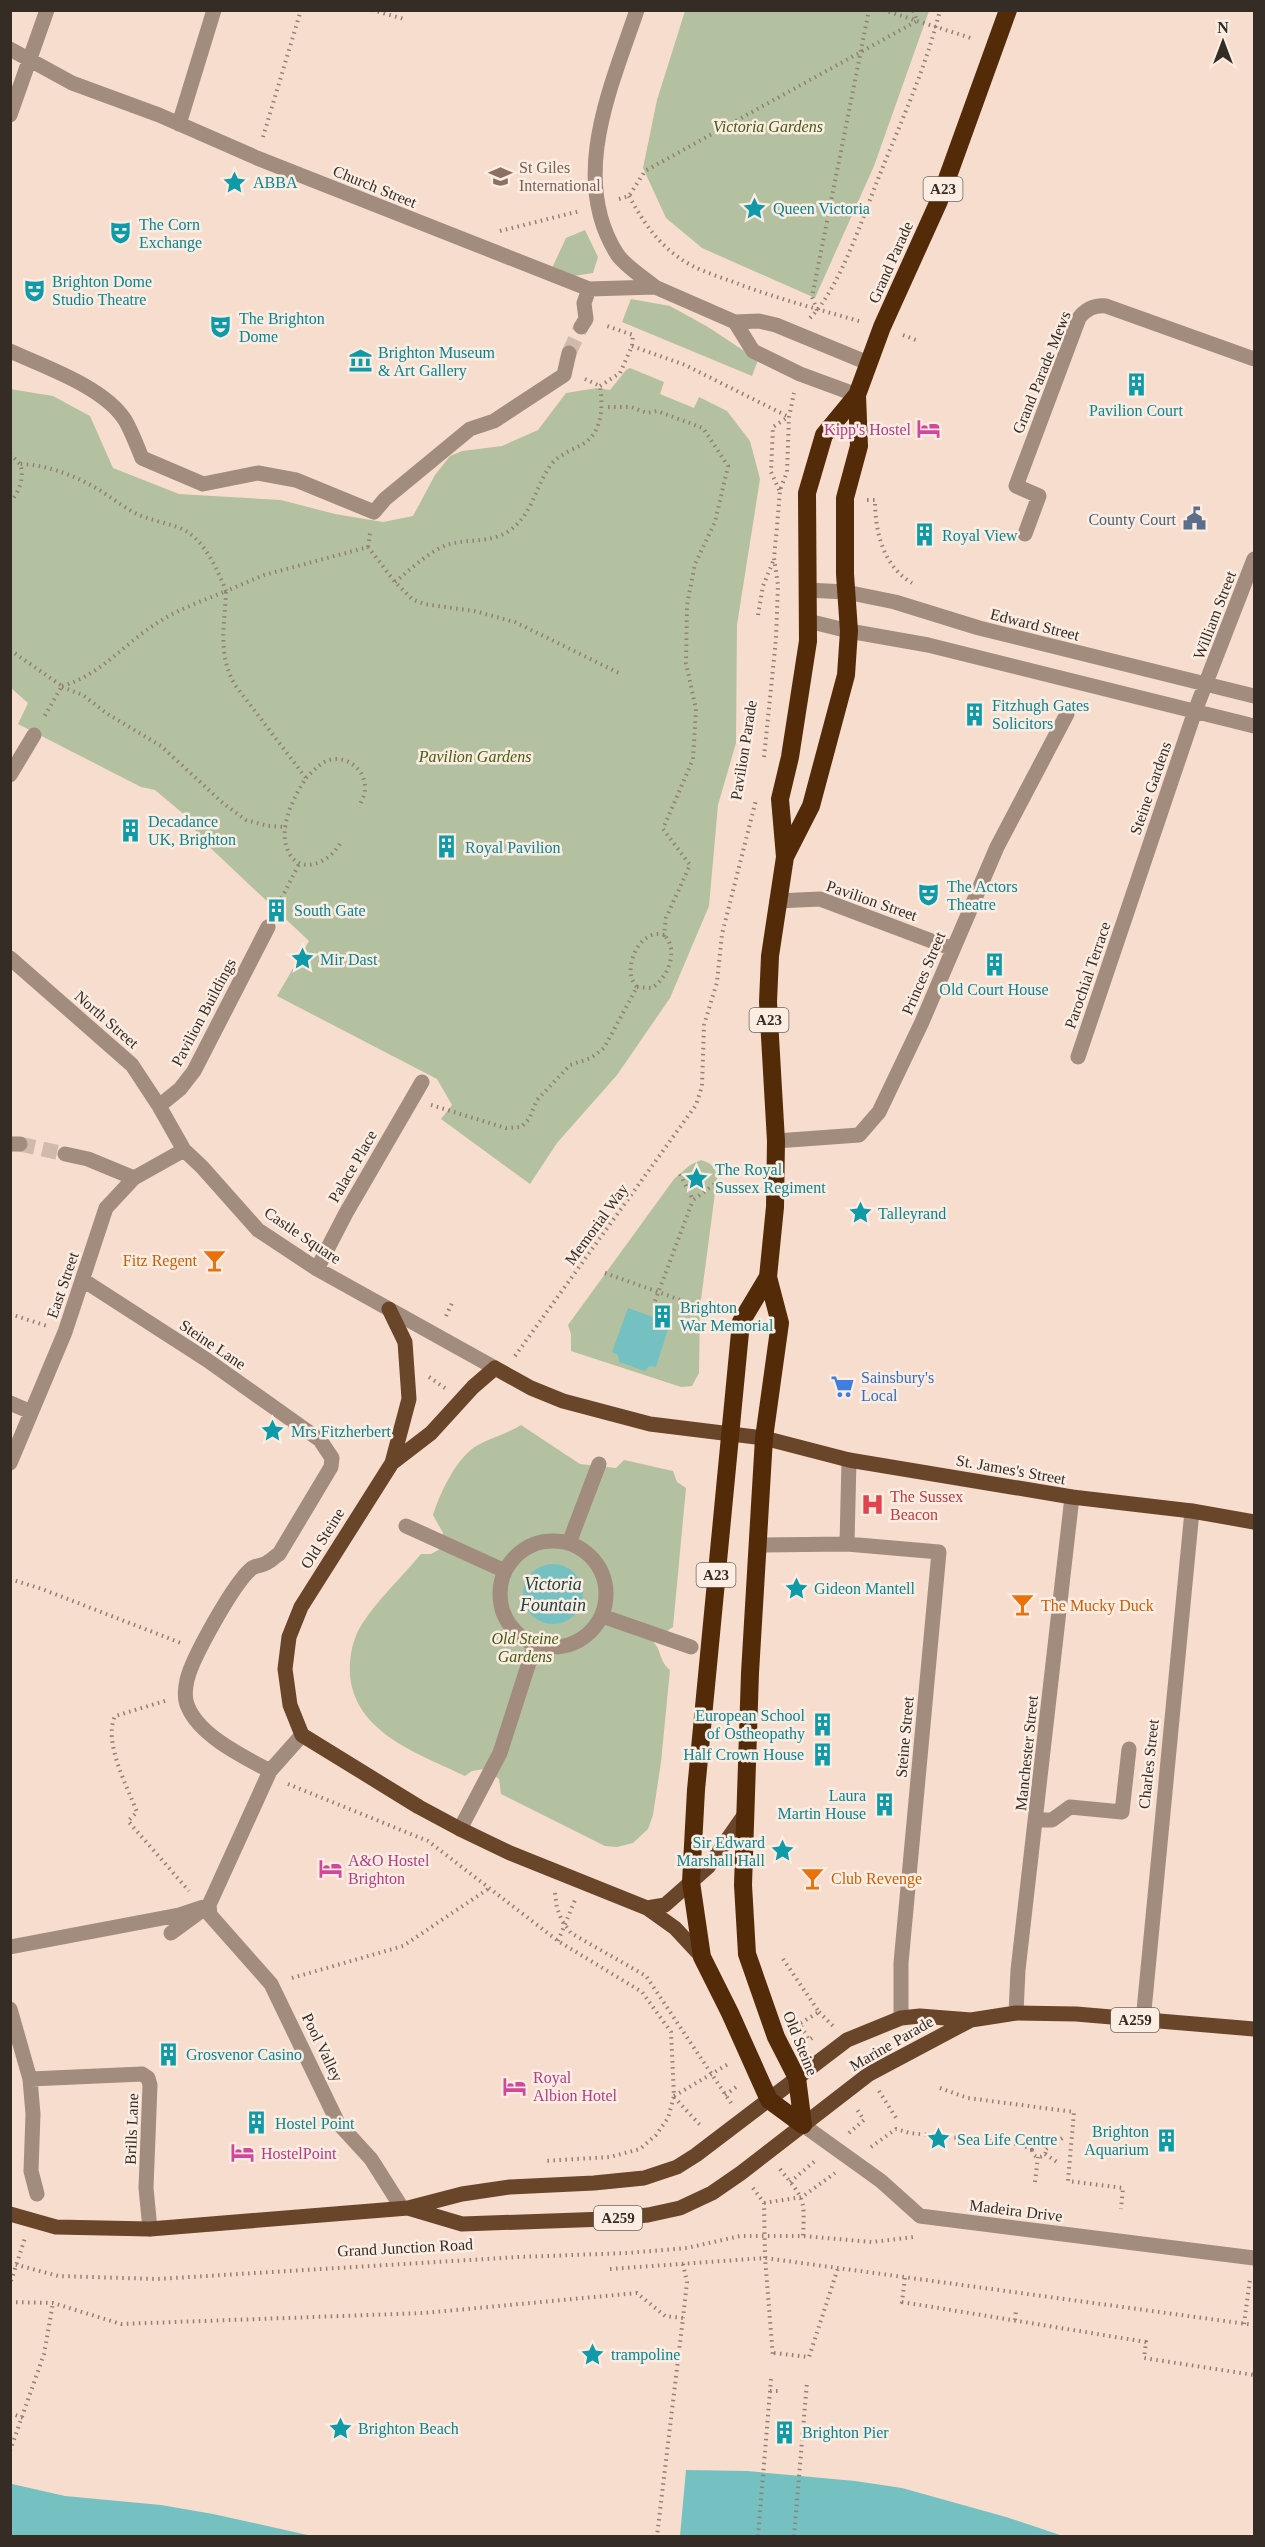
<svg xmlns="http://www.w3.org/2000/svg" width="1265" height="2547" font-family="Georgia,serif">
  <rect width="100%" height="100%" fill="#f7ddcd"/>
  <path fill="#b4c1a1" d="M685,11H929L874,166L815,298L702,248L666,218L643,168L657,100Z
    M585,230L598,257L593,273L574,276L552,268L566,238Z
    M631,299L670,306L708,327L758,360L752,376L622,322Z
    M630,368L664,382L660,394L694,408L699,397L727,411L750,441L760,479L737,625L736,743L718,805L709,906L670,998L617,1075L557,1143L530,1184L441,1119L452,1105L437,1079L277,996L309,941L201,839L186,816L155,790L141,787L18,724L28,703L11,688L10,389L53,396L90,416L113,468L179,494L281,500L335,514L383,522L413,516L435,475L450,456L462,451L502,446L538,430L566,393L597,388L610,390L626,370Z
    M701,1160C711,1163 716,1167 717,1178L700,1307L699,1373L692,1386L681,1387L571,1351V1334L568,1325L674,1179L690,1165Z
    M521,1425L580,1464L616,1468L624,1460L673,1471L677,1482L686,1488L673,1627L655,1639L654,1643C661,1649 659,1661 670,1670L661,1762L653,1815L648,1829L633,1843L617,1847L605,1846L501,1794L499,1779L484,1769L472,1771L465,1776C420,1754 356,1734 350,1676C349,1658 352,1640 362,1624C378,1599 402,1577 421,1554H431L440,1549L443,1533L433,1515C440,1493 457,1456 478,1445C492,1437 507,1434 521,1425Z"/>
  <path fill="#75c0c0" d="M628,1308L670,1323L656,1367L649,1366L645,1371L619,1362L618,1355L612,1352Z
    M523 1594a30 30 0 1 1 60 0a30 30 0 1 1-60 0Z
    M686,2470L747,2471L855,2481L902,2488L1006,2517L1063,2536H680Z
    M12,2484L65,2496L161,2505L213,2514L312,2536H11Z"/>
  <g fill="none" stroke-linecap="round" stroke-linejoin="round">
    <path stroke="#d0baac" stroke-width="15" stroke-dasharray="15 8" stroke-linecap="butt" d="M569,353L581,327
      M20,1144L65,1154"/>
    <path stroke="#918075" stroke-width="4" stroke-dasharray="1.5 4.5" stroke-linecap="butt" d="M372,10L404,19
      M883,10L974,39
      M263,137L301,10
      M629,196C642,220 657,243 681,259C695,269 714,275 731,281C774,298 818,309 862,322
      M619,199L629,196L645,171L917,21L913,10
      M500,231L580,211
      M817,310L812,297L869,10
      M810,318C840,288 862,219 878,179C900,124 926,68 940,10
      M903,335L916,340
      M632,346L685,365L789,417
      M585,379L600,386
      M600,386L620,373L632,346L633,335L604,325
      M10,454L20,464
      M779,490L771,472L773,427L788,417
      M867,500H875C875,532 883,566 912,583
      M10,502C19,493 25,476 20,464C46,465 71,474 94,487C109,495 121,506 137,514C153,522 174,523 189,533C207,546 218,571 226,591L264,575L368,547L395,582L412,599L424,604L474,611L515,622L621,674
      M368,547L370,533
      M395,582C411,569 428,552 447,545C467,538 489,544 509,531C532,515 535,488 550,466C558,455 572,450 583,444C603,432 603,405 600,386
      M758,615L763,586L774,559
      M10,650L62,686L44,717
      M62,686C102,675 126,641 162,620C181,608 205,600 226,591C225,625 217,654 235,685L306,778C295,795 280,823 286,845C295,879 331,864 342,840
      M62,687L83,695L106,713L161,746L224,804L246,820L268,826L287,827
      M764,757L776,639L778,585L774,558L777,527L780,490L787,472L789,417L794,393
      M306,778C313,771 320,763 329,760C347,755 366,770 365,789C365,795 361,801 359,807
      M276,909L300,862
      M637,987L651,988C667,980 680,950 664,935
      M431,1105L506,1128L521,1127L529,1119L537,1100L570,1065L591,1058L604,1048L637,987C620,970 640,927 664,935L666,918L690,865L663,829L693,759L696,709L686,663L687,605L695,564L715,522L728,466L703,428L657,411L647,413L631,407H604
      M680,1174L693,1200L716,1183
      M605,1273L700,1307
      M655,1301L693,1200
      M10,1314L47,1326
      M446,1316L452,1303
      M515,1356L696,1105L702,1086L704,1025L717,982L722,934L756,800
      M429,1377L445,1388
      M10,1579L42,1589L181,1643
      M165,1701L115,1716C103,1742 127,1786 137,1812L128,1821L189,1891
      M288,1784L428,1841L558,1941L642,1992L671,2032L674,2096L668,2118L656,2135L640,2149L610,2157L543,2161
      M555,1893L557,1908L562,1921L571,1933L646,1976L731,2103
      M558,1941L575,1900
      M783,1959L819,2012L799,2024
      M292,1978L403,1946L488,1889
      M819,2012L833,2026
      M795,2016L809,2040L812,2038
      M940,2088L968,2098L1074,2112L1068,2181L1123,2188L1121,2209
      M879,2091L898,2121
      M725,2095L739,2085
      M674,2096L730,2063
      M674,2097L700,2125
      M849,2133L864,2120L856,2108
      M1032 2150a7 7 0 1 1 14 0a7 7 0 1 1-14 0Z
      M871,2147L896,2129L910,2133L1019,2144L1033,2150
      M1046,2149L1064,2137
      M1045,2154L1060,2164
      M780,2169C804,2199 805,2198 803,2236
      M790,2182L816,2160
      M1035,2182L1038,2157
      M753,2188L764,2203L765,2258L773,2357
      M764,2203L802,2197L835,2173
      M10,2263L58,2276L157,2279L519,2257L627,2253L687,2248L740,2236H803L872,2242L914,2237
      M683,2264L687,2282L683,2318
      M610,2269L765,2258L1254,2325
      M905,2278L902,2302L1146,2342L1144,2358L1254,2375
      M11,2281L25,2238
      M10,2302L53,2303L121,2324L424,2313L637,2293L665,2316L683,2318L657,2536
      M1015,2320L1016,2311
      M1244,2324L1250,2279
      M774,2353L809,2357L838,2268
      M770,2391H779
      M10,2413L24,2418
      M10,2451L44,2354L53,2303
      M758,2536L771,2379
      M794,2536L807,2382"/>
    <path stroke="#a18c7d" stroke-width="15" d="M637,10C611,87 569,178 617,254C625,266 643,277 655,287
      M10,49L72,83L159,115L257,158L589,289L655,287L735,322L759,321L776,325L868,363
      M10,115L47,10
      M179,124L214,10
      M735,322L753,351L800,374L857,395
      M581,327L586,319L584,303L589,289
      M10,351C45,367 104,387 125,420C132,432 137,446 142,458L203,484L258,473L296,480L374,512L385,499L470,429L494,421L564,375L569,353
      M1025,534L1039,496L1016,486L1079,318C1086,309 1094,305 1106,306L1254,359
      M807,590L846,592L895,602L979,628L1254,696
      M808,621L849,631L928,645L1254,726
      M10,775L34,735
      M777,901L820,899L953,949
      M10,958L132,1065L159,1106L184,1150L202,1167L258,1230L317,1269L495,1368
      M1078,1057L1195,711L1254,559
      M159,1106L180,1089L194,1071L268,927
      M776,1141L859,1135L879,1112L922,1022L997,847L1067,714
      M10,1144H20
      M65,1154L88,1159L134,1178
      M317,1269L346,1213L422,1082
      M83,1280L207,1360L320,1440L332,1458L331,1467L279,1554C275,1556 272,1560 268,1562C263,1566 255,1565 251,1569C234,1583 192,1658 187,1680C185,1689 184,1699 188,1707C200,1736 244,1757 270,1771
      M10,1403L31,1412
      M10,1463L65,1332L106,1208L134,1178L184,1150
      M406,1526L505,1571
      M500 1594a53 53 0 1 1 106 0a53 53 0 1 1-106 0Z
      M569,1543L599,1464
      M847,1544L849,1460
      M760,1545L847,1544L939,1552L901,1963V2018
      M602,1616L691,1647
      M302,1735L270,1771L209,1905L210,1915L271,1984L338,2123L371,2159L402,2208
      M1036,1820H1052L1070,1807L1122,1812L1129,1749
      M460,1829L500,1753L535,1644
      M171,1933L197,1914
      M10,1947L179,1915L209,1905
      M10,2009L30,2079L33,2114L31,2171L37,2194
      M1016,2013L1018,1970L1072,1497
      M1143,2021L1192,1511
      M30,2079L142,2074L148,2078L150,2085L146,2188L150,2229
      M803,2125L881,2181L920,2216L1254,2258"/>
    <path stroke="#69452a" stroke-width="15" d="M389,1309L405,1342L409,1399L392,1463
      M647,1908L665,1905L708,1867L745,1814
      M702,1957L675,1928L647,1908L510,1853L460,1829L419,1807L302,1735L290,1705L285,1669L289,1637L301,1607L392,1463L431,1433L473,1387L495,1368L531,1388L563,1401L650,1424L764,1438L849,1460L1072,1497L1192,1511L1254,1522
      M408,2208L462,2224L606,2219L648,2215L680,2208L712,2193L741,2173L869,2074L969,2021
      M10,2214L56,2227L150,2229L408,2208L462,2194L510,2187L594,2183L644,2178L677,2167L696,2155L847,2040L901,2018L920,2016L971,2020L1016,2013L1076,2014L1254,2029"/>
    <path stroke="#542b09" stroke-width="18" d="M785,857L811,806L846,675L849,631L845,574V498L859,446L857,395L882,327L939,201L1008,10
      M768,1277L741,1322L696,1790L691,1882L702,1957L730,2013L769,2100L803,2125
      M803,2125L797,2078L776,2037L747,1954L743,1885L750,1673L764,1438L780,1323L768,1277L775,1207L776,1141L768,1002L770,956L785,857L780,799L790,757L808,641L807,493L824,435L857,395"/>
  </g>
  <defs>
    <symbol id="university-bare" viewBox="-9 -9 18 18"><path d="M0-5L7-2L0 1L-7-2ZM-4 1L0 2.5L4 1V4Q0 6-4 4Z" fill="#8d6e63" stroke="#fcede3" stroke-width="2.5" paint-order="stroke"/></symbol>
    <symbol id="sight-bare" viewBox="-9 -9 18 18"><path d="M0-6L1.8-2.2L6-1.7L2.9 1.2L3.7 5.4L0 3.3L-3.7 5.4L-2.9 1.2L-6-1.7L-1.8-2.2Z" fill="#0f9aa8" stroke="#fcede3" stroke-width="2.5" paint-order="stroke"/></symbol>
    <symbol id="theatre-bare" viewBox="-9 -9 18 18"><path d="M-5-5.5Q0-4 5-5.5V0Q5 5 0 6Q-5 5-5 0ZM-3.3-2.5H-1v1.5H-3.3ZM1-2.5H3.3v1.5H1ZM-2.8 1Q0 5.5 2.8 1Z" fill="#0f9aa8" stroke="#fcede3" stroke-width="2.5" paint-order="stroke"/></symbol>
    <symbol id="museum-bare" viewBox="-9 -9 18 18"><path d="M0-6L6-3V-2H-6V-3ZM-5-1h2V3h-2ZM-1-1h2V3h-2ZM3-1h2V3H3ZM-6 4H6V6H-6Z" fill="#0f9aa8" stroke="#fcede3" stroke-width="2.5" paint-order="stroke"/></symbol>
    <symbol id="building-bare" viewBox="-9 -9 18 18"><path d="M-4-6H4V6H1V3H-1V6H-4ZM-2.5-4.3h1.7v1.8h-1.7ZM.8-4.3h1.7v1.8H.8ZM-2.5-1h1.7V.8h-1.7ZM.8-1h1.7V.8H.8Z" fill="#0f9aa8" stroke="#fcede3" stroke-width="2.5" paint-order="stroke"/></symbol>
    <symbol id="hotel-bare" viewBox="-9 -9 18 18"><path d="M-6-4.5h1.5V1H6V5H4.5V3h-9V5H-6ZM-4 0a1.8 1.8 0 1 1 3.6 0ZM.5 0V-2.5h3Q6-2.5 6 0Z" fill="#d1479c" stroke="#fcede3" stroke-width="2.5" paint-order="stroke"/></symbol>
    <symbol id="civic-bare" viewBox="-9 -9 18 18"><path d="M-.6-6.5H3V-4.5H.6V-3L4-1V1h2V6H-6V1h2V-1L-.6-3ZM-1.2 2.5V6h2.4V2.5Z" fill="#5c6f8a" stroke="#fcede3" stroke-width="2.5" paint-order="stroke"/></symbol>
    <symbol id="bar-bare" viewBox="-9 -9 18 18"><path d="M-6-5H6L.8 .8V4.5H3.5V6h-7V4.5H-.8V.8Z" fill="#e8710a" stroke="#fcede3" stroke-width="2.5" paint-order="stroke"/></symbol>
    <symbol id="supermarket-bare" viewBox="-9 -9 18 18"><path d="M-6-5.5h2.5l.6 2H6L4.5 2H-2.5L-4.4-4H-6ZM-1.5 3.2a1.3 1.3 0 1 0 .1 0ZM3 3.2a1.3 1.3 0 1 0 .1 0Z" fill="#3f7fe0" stroke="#fcede3" stroke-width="2.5" paint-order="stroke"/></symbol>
    <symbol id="hospital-bare" viewBox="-9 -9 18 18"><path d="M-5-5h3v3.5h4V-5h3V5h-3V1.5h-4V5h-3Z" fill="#e0444e" stroke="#fcede3" stroke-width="2.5" paint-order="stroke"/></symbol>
  </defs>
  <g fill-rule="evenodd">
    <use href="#university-bare" x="484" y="160" width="33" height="33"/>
    <use href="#sight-bare" x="218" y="166" width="33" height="33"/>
    <use href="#sight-bare" x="738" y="192" width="33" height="33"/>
    <use href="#theatre-bare" x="104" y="216" width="33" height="33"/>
    <use href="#theatre-bare" x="18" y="274" width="33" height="33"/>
    <use href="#theatre-bare" x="204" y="310" width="33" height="33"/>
    <use href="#museum-bare" x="344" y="344" width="33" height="33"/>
    <use href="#building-bare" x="1120" y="368" width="33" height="33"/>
    <use href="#hotel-bare" x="912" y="412" width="33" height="33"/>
    <use href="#civic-bare" x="1178" y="502" width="33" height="33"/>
    <use href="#building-bare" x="908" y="518" width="33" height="33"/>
    <use href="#building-bare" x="958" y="698" width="33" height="33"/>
    <use href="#building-bare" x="114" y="814" width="33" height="33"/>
    <use href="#building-bare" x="430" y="830" width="33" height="33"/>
    <use href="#theatre-bare" x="912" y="878" width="33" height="33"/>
    <use href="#building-bare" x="260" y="894" width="33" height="33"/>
    <use href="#sight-bare" x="286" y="942" width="33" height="33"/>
    <use href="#building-bare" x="978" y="948" width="33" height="33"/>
    <use href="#sight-bare" x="680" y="1162" width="33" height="33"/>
    <use href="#sight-bare" x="844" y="1196" width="33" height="33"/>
    <use href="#bar-bare" x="198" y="1244" width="33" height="33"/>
    <use href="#building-bare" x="646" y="1300" width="33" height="33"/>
    <use href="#supermarket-bare" x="826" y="1370" width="33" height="33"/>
    <use href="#sight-bare" x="256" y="1414" width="33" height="33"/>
    <use href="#hospital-bare" x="856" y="1488" width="33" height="33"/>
    <use href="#sight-bare" x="780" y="1572" width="33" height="33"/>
    <use href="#bar-bare" x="1006" y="1588" width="33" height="33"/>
    <use href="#building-bare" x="806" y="1708" width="33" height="33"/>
    <use href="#building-bare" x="806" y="1738" width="33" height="33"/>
    <use href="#building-bare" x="868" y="1788" width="33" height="33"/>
    <use href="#sight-bare" x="766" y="1834" width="33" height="33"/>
    <use href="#hotel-bare" x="314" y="1852" width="33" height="33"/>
    <use href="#bar-bare" x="796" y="1862" width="33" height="33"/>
    <use href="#building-bare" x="152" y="2038" width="33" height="33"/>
    <use href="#hotel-bare" x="498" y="2070" width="33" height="33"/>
    <use href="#building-bare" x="240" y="2106" width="33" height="33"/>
    <use href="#sight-bare" x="922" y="2122" width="33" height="33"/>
    <use href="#building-bare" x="1150" y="2124" width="33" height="33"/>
    <use href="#hotel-bare" x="226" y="2136" width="33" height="33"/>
    <use href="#sight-bare" x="576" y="2338" width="33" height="33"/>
    <use href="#sight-bare" x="324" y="2412" width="33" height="33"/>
    <use href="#building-bare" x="768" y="2416" width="33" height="33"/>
  </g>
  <g text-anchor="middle" stroke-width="5" stroke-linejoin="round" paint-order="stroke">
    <g fill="#fcede3" stroke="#71665f" stroke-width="1.5">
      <rect x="923.5" y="177" width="39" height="24" rx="4.5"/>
      <rect x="749.5" y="1008" width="39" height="24" rx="4.5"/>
      <rect x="696.5" y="1563" width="39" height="24" rx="4.5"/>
      <rect x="1111" y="2008" width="48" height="24" rx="4.5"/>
      <rect x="594" y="2206" width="48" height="24" rx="4.5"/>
    </g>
    <g font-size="15" font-weight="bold" fill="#352c26">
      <text x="943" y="194">A23</text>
      <text x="769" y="1025">A23</text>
      <text x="716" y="1580">A23</text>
      <text x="1135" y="2025">A259</text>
      <text x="618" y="2223">A259</text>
    </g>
    <g font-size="16" font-style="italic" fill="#455d0f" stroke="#fcede3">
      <text x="768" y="132">Victoria Gardens</text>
      <text x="475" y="762">Pavilion Gardens</text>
      <text x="525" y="1644">Old Steine<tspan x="525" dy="18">Gardens</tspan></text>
    </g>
    <g font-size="16" fill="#785e54" stroke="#fcede3" text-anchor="start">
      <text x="519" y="173">St Giles<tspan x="519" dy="18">International</tspan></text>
    </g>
    <g font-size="16" fill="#0d838f" stroke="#fcede3" text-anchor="start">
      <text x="253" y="188">ABBA</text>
      <text x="773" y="214">Queen Victoria</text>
      <text x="139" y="230">The Corn<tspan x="139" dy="18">Exchange</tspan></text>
      <text x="52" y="287">Brighton Dome<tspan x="52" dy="18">Studio Theatre</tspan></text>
      <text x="239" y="324">The Brighton<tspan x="239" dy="18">Dome</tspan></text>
      <text x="378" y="358">Brighton Museum<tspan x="378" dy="18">&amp; Art Gallery</tspan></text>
      <text x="1136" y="416" text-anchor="middle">Pavilion Court</text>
      <text x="942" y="541">Royal View</text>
      <text x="992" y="711">Fitzhugh Gates<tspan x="992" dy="18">Solicitors</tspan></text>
      <text x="148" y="827">Decadance<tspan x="148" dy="18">UK, Brighton</tspan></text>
      <text x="465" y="853">Royal Pavilion</text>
      <text x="947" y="892">The Actors<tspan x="947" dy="18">Theatre</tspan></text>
      <text x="294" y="916">South Gate</text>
      <text x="320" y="965">Mir Dast</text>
      <text x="994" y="995" text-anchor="middle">Old Court House</text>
      <text x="715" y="1175">The Royal<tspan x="715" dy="18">Sussex Regiment</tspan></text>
      <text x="878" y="1219">Talleyrand</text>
      <text x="680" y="1313">Brighton<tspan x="680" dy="18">War Memorial</tspan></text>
      <text x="291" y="1437">Mrs Fitzherbert</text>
      <text x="814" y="1594">Gideon Mantell</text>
      <text x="805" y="1721" text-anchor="end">European School<tspan x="805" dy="18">of Ostheopathy</tspan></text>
      <text x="804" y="1760" text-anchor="end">Half Crown House</text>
      <text x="866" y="1801" text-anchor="end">Laura<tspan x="866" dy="18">Martin House</tspan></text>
      <text x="765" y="1848" text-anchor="end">Sir Edward<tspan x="765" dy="18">Marshall Hall</tspan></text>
      <text x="186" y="2060">Grosvenor Casino</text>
      <text x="275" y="2129">Hostel Point</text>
      <text x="1149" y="2137" text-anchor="end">Brighton<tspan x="1149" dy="18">Aquarium</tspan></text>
      <text x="957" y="2145">Sea Life Centre</text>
      <text x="611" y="2360">trampoline</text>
      <text x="358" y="2434">Brighton Beach</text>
      <text x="802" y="2438">Brighton Pier</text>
    </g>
    <g font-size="16" fill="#352c26" stroke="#fcede3">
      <text transform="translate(375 186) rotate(22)" y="6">Church Street</text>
      <text transform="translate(890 262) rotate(-66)" y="6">Grand Parade</text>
      <text transform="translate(1041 372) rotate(-68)" y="6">Grand Parade Mews</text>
      <text transform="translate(1214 615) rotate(-69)" y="6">William Street</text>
      <text transform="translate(1035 624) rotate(14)" y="6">Edward Street</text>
      <text transform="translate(743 750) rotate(-81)" y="6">Pavilion Parade</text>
      <text transform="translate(1150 788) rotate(-71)" y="6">Steine Gardens</text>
      <text transform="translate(872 900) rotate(19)" y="6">Pavilion Street</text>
      <text transform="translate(923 973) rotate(-67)" y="6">Princes Street</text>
      <text transform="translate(1087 975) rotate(-71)" y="6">Parochial Terrace</text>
      <text transform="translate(203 1012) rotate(-62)" y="6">Pavilion Buildings</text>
      <text transform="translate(107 1019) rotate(41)" y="6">North Street</text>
      <text transform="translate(352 1166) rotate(-60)" y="6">Palace Place</text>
      <text transform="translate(596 1224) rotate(-54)" y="6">Memorial Way</text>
      <text transform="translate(303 1235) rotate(34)" y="6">Castle Square</text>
      <text transform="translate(62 1285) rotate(-71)" y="6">East Street</text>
      <text transform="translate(213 1344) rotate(34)" y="6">Steine Lane</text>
      <text transform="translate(1011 1469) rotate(10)" y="6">St. James's Street</text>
      <text transform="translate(322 1538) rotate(-58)" y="6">Old Steine</text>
      <text transform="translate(904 1737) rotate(-85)" y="6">Steine Street</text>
      <text transform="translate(1026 1753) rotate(-84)" y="6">Manchester Street</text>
      <text transform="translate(1148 1764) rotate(-84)" y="6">Charles Street</text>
      <text transform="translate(801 2043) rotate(68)" y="6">Old Steine</text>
      <text transform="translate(891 2043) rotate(-30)" y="6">Marine Parade</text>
      <text transform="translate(323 2047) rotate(64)" y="6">Pool Valley</text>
      <text transform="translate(131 2129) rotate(-88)" y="6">Brills Lane</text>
      <text transform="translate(1016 2210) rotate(7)" y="6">Madeira Drive</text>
      <text transform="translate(405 2247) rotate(-3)" y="6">Grand Junction Road</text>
    </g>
    <g font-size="16" fill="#b23c85" stroke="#fcede3" text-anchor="start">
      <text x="911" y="435" text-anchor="end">Kipp's Hostel</text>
      <text x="348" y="1866">A&amp;O Hostel<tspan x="348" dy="18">Brighton</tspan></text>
      <text x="533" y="2083">Royal<tspan x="533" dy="18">Albion Hotel</tspan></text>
      <text x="261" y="2159">HostelPoint</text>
    </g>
    <g font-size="16" fill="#4e5e75" stroke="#fcede3" text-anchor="end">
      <text x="1176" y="525">County Court</text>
    </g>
    <g font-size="16" fill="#c56008" stroke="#fcede3" text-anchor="start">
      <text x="197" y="1266" text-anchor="end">Fitz Regent</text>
      <text x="1041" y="1611">The Mucky Duck</text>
      <text x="831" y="1884">Club Revenge</text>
    </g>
    <g font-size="16" fill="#366cbe" stroke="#fcede3" text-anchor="start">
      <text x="861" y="1383">Sainsbury's<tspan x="861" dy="18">Local</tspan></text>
    </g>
    <g font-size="16" fill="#be3a42" stroke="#fcede3" text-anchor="start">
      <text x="890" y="1502">The Sussex<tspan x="890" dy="18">Beacon</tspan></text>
    </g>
    <g font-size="18" font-style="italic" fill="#1d4242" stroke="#fcede3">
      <text x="553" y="1590">Victoria<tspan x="553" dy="21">Fountain</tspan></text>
    </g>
  </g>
  <rect width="1265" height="2547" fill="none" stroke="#352c26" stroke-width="24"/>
  <g transform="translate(1223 42)" stroke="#fcede3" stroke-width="4.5" paint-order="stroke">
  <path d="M0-4.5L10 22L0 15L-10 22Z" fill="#352c26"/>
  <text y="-9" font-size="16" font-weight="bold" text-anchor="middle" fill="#352c26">N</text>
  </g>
</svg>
